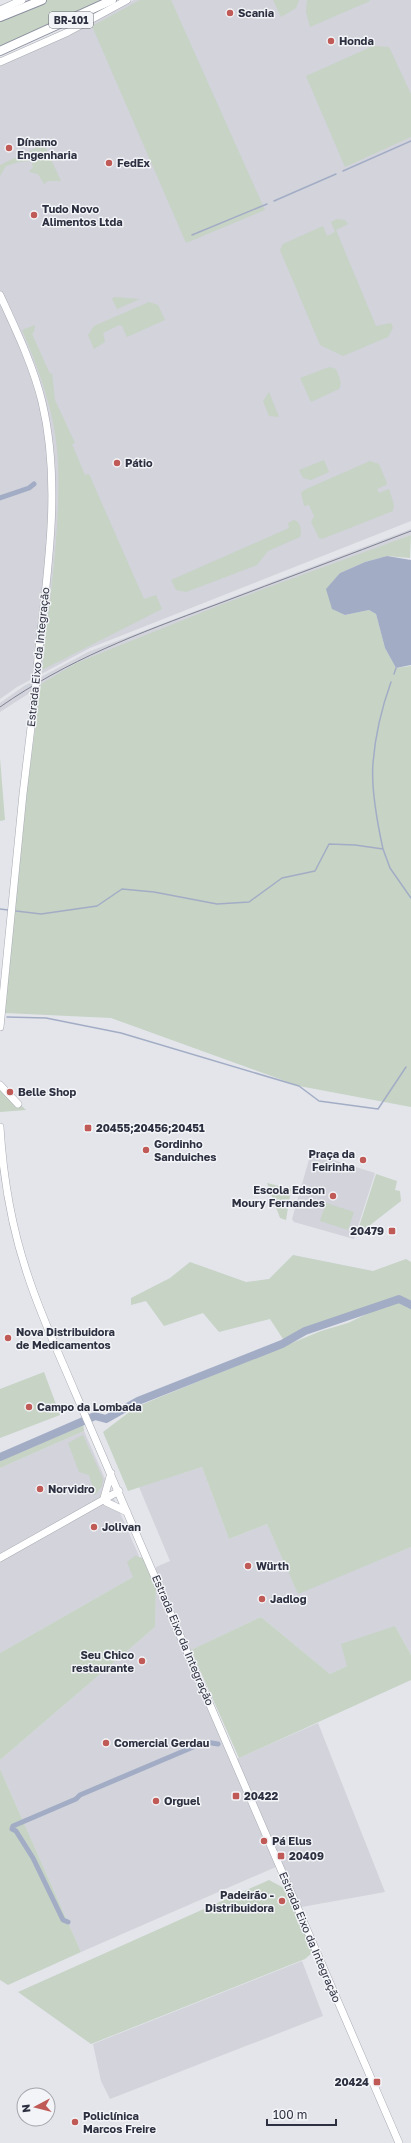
<svg xmlns="http://www.w3.org/2000/svg" width="411" height="2143" font-family="'Golos Text',sans-serif">
  <rect width="100%" height="100%" fill="#e3e5ea"/>
  <path fill="#d2d3db" d="M134,0H411V521L90,648L17,687L0,699V63L90,19L117,10Z
    M411,529V535L76,663L0,712V703L24,686L88,652Z
    M314,1154L375,1173L354,1239L294,1222L292,1219L310,1156Z
    M84,1431L139,1556L133,1577L0,1653V1468Z
    M202,1467L229,1539L267,1524L298,1593L411,1547V1655L395,1626L347,1666L330,1674L261,1617L185,1653L232,1761L318,1723L385,1892L296,1908L278,1866L81,1952L0,1769V1760L155,1627L156,1567L170,1561L139,1487Z
    M302,1961L323,2016L110,2099L101,2081L93,2044Z"/>
  <path fill="#c6d3c5" d="M45,0H100L0,48V22Z
    M140,0H171L265,210L186,243L92,26Z
    M273,0H299L296,8L281,17Z
    M307,0H370V1L310,27L306,12Z
    M373,46L389,47L411,94V137L345,167L306,76Z
    M44,144L61,181H48L44,184L38,174L29,172L33,167L31,161L19,162L6,166L0,176V165Z
    M337,219L345,220L348,224L336,230L376,326L391,323L393,328L388,337L343,356L320,345L280,250L283,244L323,226L327,236L335,232L331,222Z
    M114,297L140,299L117,309L112,299Z
    M149,302L158,305L165,320L127,337L122,326L119,325L103,333L105,342L94,349L88,335L94,326Z
    M35,325L34,332L32,334L50,374L52,373L55,400L75,443L72,444L85,475L89,474L144,599L156,595L162,609L42,670C49,601 61,531 58,461C56,416 40,372 22,330Z
    M329,367L336,369C339,377 343,382 339,389L311,402L300,378Z
    M269,392L279,417L269,416L263,401Z
    M324,460L329,472L311,480L303,478L299,470Z
    M370,461L379,464L387,483L386,485L377,489L379,493L389,489L394,505L393,511L322,539L319,538L311,522L314,516L309,505L304,506L301,493L304,490Z
    M294,520C301,522 302,531 300,537L268,551L257,565L186,592L176,590L171,580L289,528L288,523Z
    M411,535L410,558L387,556L365,562L340,573L327,590L333,609L345,615L369,610L376,614L385,648L396,668L411,666V1107L299,1086L111,1018L5,1013L27,790L41,684L76,663L223,604Z
    M0,758L5,820L0,821Z
    M0,1085L26,1110L0,1112Z
    M376,1174L397,1181L395,1190L400,1191L401,1201L356,1236Z
    M267,1183L291,1189L286,1220L280,1218Z
    M326,1203L354,1212L348,1230L320,1221Z
    M293,1255L373,1271L406,1259L411,1262V1305L397,1300L408,1308H411V1547L298,1594L267,1524L229,1539L202,1467L128,1491L103,1432L136,1407L321,1331L348,1323L392,1302L305,1331L285,1342L270,1319L219,1332L203,1313L164,1326L146,1301L131,1305V1298L170,1278L190,1262L246,1282L269,1279Z
    M44,1372L60,1415L0,1438V1389Z
    M83,1421L84,1431L0,1468V1457Z
    M83,1435L103,1479L102,1486L95,1495L89,1475L79,1472L68,1443Z
    M135,1556L143,1558L156,1587L155,1627L0,1760V1653L133,1577L127,1562Z
    M261,1617L330,1674L347,1666L341,1644L395,1626L411,1655V1680L239,1758L191,1650Z
    M0,1769L81,1952L8,1985L0,1980Z
    M269,1880L284,1888L313,1952L305,1959L91,2044L18,1992Z"/>
  <path fill="#a2adc5" d="M387,556L411,560V665L396,668L385,648L376,614L369,610L345,615L332,609L326,589L340,573L365,562Z"/>
  <g fill="none" stroke-linecap="round" stroke-linejoin="round">
    <path stroke="#a2adc5" stroke-width="1.5" d="M343,171L411,141
      M274,201L336,174
      M192,235L267,204
      M394,674L396,668
      M383,849C378,826 371,787 373,763C375,737 382,707 391,682
      M0,909L8,910
      M16,911L41,914L97,906L122,889L154,892L217,904L249,902L282,878L315,871L329,844L355,845L383,849L390,868L411,898
      M7,1017L46,1018L121,1033L299,1086L319,1101L378,1109L406,1067"/>
    <path stroke="#a2adc5" stroke-width="5" d="M0,498L29,488L34,484
      M68,1922L63,1920L33,1858L16,1831L12,1829L13,1826L76,1799L80,1795L205,1742L218,1744"/>
    <path stroke="#a2adc5" stroke-width="8" d="M0,1457L95,1416L106,1419L138,1401L282,1344L305,1331L399,1299L411,1305"/>
    <defs>
      <path id="secondary" d="M0,10L22,0
        M0,62L68,32L127,0
        M0,295C16,330 33,365 42,402C62,485 47,574 38,658
        M0,1027L23,794L35,694
        M0,1085L18,1104
        M0,1127C3,1176 12,1229 28,1276C41,1316 59,1354 75,1392L399,2143
        M104,1498L111,1473
        M106,1502L127,1512
        M0,1558L119,1491"/>
      <path id="trunk" d="M0,17L42,0
        M0,51L112,0"/>
    </defs>
    <use href="#secondary" stroke="#a9abb4" stroke-width="8"/>
    <use href="#trunk" stroke="#8c909f" stroke-width="10"/>
    <use href="#secondary" stroke="#fff" stroke-width="7"/>
    <use href="#trunk" stroke="#fff" stroke-width="8"/>
    <path stroke="#7e8292" stroke-width="1" d="M0,707C67,660 139,633 215,605C281,580 346,556 411,531"/>
    <defs>
      <path id="secondary-bridge" d="M35,694L38,658"/>
    </defs>
    <use href="#secondary-bridge" stroke="#a9abb4" stroke-width="8" stroke-linecap="butt"/>
    <use href="#secondary-bridge" stroke="#fff" stroke-width="7"/>
  </g>
  <g fill="#c05a57" stroke="#f3f4f7" stroke-width="1.5">
    <circle cx="230" cy="13" r="4"/>
    <circle cx="331" cy="41" r="4"/>
    <circle cx="9" cy="148" r="4"/>
    <circle cx="109" cy="163" r="4"/>
    <circle cx="34" cy="215" r="4"/>
    <circle cx="117" cy="463" r="4"/>
    <circle cx="10" cy="1092" r="4"/>
    <rect x="84" y="1124" width="8" height="8" rx="2"/>
    <circle cx="146" cy="1150" r="4"/>
    <circle cx="363" cy="1160" r="4"/>
    <circle cx="333" cy="1196" r="4"/>
    <rect x="388" y="1227" width="8" height="8" rx="2"/>
    <circle cx="8" cy="1338" r="4"/>
    <circle cx="29" cy="1407" r="4"/>
    <circle cx="40" cy="1489" r="4"/>
    <circle cx="94" cy="1527" r="4"/>
    <circle cx="248" cy="1566" r="4"/>
    <circle cx="262" cy="1599" r="4"/>
    <circle cx="142" cy="1661" r="4"/>
    <circle cx="106" cy="1743" r="4"/>
    <rect x="232" y="1792" width="8" height="8" rx="2"/>
    <circle cx="156" cy="1801" r="4"/>
    <circle cx="264" cy="1841" r="4"/>
    <rect x="277" y="1852" width="8" height="8" rx="2"/>
    <circle cx="282" cy="1901" r="4"/>
    <rect x="373" y="2078" width="8" height="8" rx="2"/>
    <circle cx="75" cy="2122" r="4"/>
  </g>
  <g text-anchor="middle" stroke-width="3" stroke-linejoin="round" paint-order="stroke">
    <rect fill="#f3f4f7" stroke="#686b77" stroke-width="1" x="49" y="12" width="44" height="16" rx="3"/>
    <g font-size="10" font-weight="bold" fill="#2d3040">
      <text x="71" y="24">BR-101</text>
    </g>
    <g font-size="11" font-weight="bold" fill="#2d3040" stroke="#f3f4f7" text-anchor="start">
      <text x="238" y="17">Scania</text>
      <text x="339" y="45">Honda</text>
      <text x="17" y="146">Dínamo<tspan x="17" dy="13">Engenharia</tspan></text>
      <text x="117" y="167">FedEx</text>
      <text x="42" y="213">Tudo Novo<tspan x="42" dy="13">Alimentos Ltda</tspan></text>
      <text x="125" y="467">Pátio</text>
      <text x="18" y="1096">Belle Shop</text>
      <text x="96" y="1132">20455;20456;20451</text>
      <text x="154" y="1148">Gordinho<tspan x="154" dy="13">Sanduiches</tspan></text>
      <text x="355" y="1158" text-anchor="end">Praça da<tspan x="355" dy="13">Feirinha</tspan></text>
      <text x="325" y="1194" text-anchor="end">Escola Edson<tspan x="325" dy="13">Moury Fernandes</tspan></text>
      <text x="384" y="1235" text-anchor="end">20479</text>
      <text x="16" y="1336">Nova Distribuidora<tspan x="16" dy="13">de Medicamentos</tspan></text>
      <text x="37" y="1411">Campo da Lombada</text>
      <text x="48" y="1493">Norvidro</text>
      <text x="102" y="1531">Jolivan</text>
      <text x="256" y="1570">Würth</text>
      <text x="270" y="1603">Jadlog</text>
      <text x="134" y="1659" text-anchor="end">Seu Chico<tspan x="134" dy="13">restaurante</tspan></text>
      <text x="114" y="1747">Comercial Gerdau</text>
      <text x="244" y="1800">20422</text>
      <text x="164" y="1805">Orguel</text>
      <text x="272" y="1845">Pá Elus</text>
      <text x="289" y="1860">20409</text>
      <text x="274" y="1899" text-anchor="end">Padeirão -<tspan x="274" dy="13">Distribuidora</tspan></text>
      <text x="369" y="2086" text-anchor="end">20424</text>
      <text x="83" y="2120">Policlínica<tspan x="83" dy="13">Marcos Freire</tspan></text>
    </g>
    <g font-size="11" fill="#2d3040" stroke="#f3f4f7">
      <text transform="translate(38 657) rotate(-84)" y="4">Estrada Eixo da Integração</text>
      <text transform="translate(183 1640) rotate(67)" y="4">Estrada Eixo da Integração</text>
      <text transform="translate(310 1937) rotate(67)" y="4">Estrada Eixo da Integração</text>
    </g>
  </g>
  <g transform="translate(36 2107) rotate(263)"><circle r="19" fill="#f3f4f7" stroke="#a4a6ae"/>
  <path d="M0-3L7 15L0 10L-7 15Z" fill="#c05a57"/>
  <text y="-6" font-size="11" font-weight="bold" text-anchor="middle" fill="#2d3040">N</text>
  </g>
  <path d="M267 2119v6h69v-6" fill="none" stroke="#2d3040" stroke-width="2"/>
  <text x="273" y="2119" font-size="12" fill="#2d3040" stroke="#f3f4f7" stroke-width="3" paint-order="stroke">100 m</text>
</svg>
